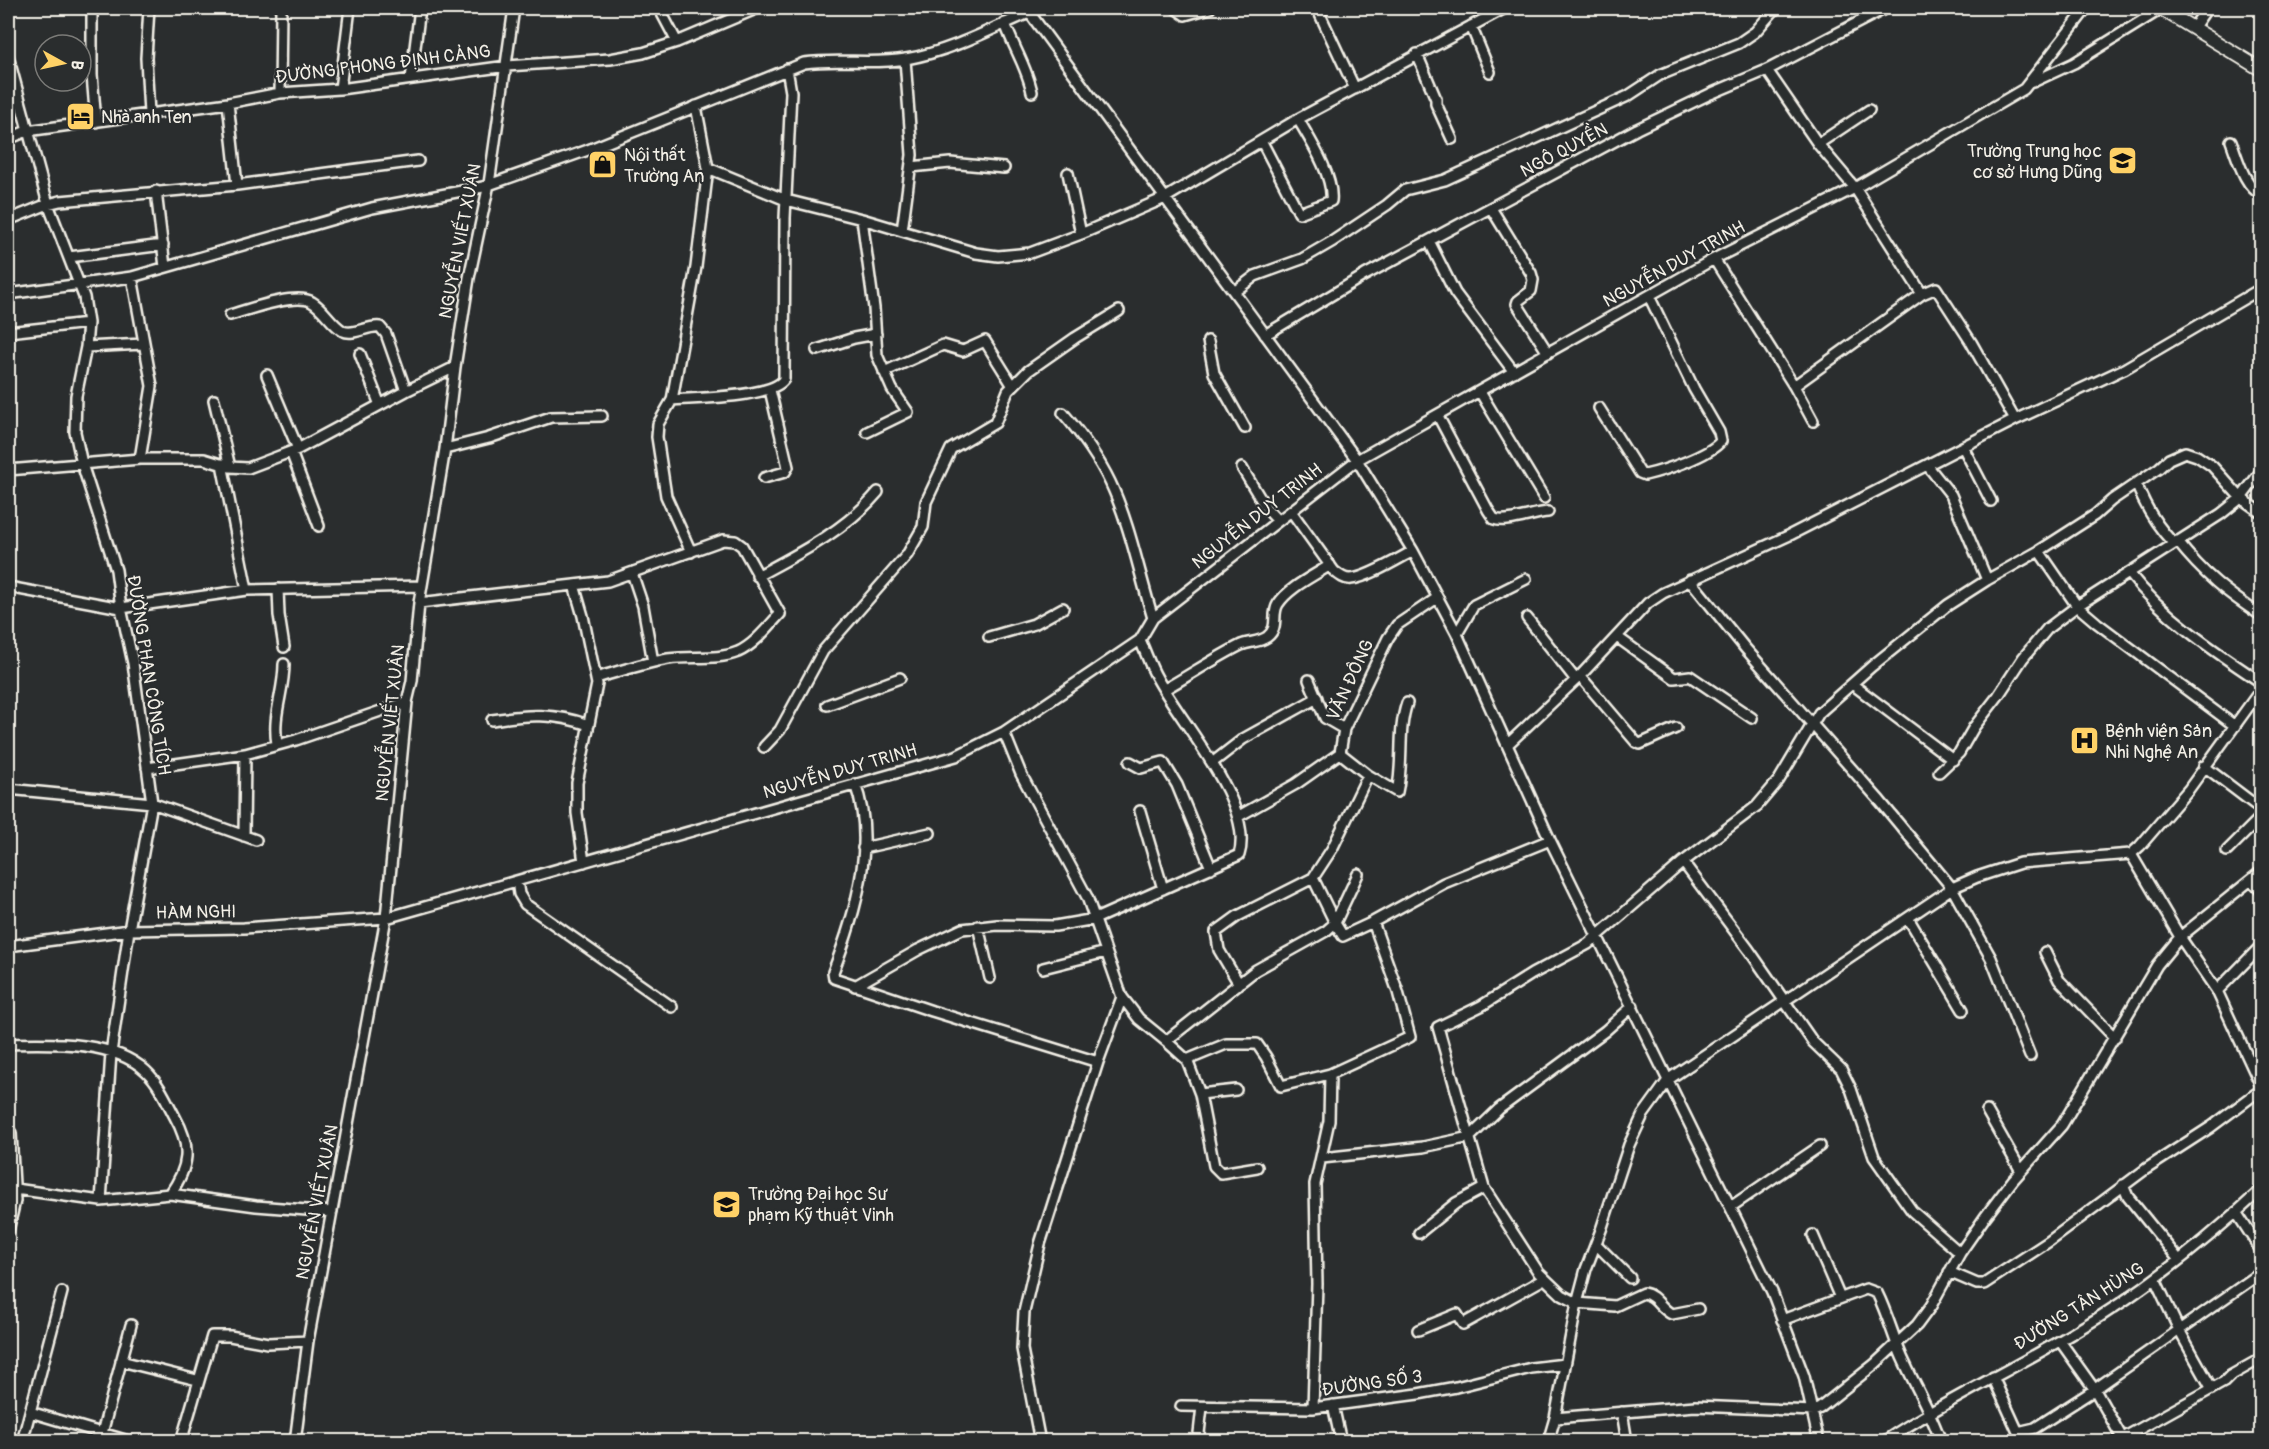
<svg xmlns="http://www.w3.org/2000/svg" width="2269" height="1449" font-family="Pangolin,sans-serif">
  <rect width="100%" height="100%" fill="#2a2d2e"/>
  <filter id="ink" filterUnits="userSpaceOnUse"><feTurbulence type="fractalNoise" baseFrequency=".0167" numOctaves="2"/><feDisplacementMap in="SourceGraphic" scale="12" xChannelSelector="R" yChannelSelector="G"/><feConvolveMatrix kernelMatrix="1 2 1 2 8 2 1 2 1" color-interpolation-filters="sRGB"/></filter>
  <g filter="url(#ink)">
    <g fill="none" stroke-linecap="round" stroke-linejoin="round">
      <defs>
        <path id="minor" d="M659,8L677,42
          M1026,8L1357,460L1413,551L1457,634L1550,840L1772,1292L1804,1376L1819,1442
          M1175,8L1185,15L1210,8
          M1317,8L1355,89
          M92,10V75L96,122
          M1005,23C1013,47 1027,67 1032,92
          M1471,26L1490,72
          M2194,27L2207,8
          M1417,54L1436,99V104L1452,139
          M8,56L48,204L84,297L88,323L86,347L76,396L75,432L82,464L116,570L121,608L133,663L152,803L129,930L111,1053L101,1201
          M1767,70L1818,144L1855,188L1922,294
          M411,79L420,8
          M2033,82L2074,63L2161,9
          M340,89L350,8
          M280,93L281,8
          M228,103L237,185
          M149,114L146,58L149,8
          M8,139L27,131L228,103L280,93L340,89L507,66L610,59L643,53L677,42L758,8
          M2231,141C2238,159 2244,186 2262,195
          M1262,142L1299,213L1331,201C1334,176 1310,140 1298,119
          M1818,144L1869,110
          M911,167L950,163L1004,168
          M708,168L786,200L862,219L976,253L998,256L1030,253L1081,234L1165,198L1298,119L1505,8
          M1068,173L1081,234
          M156,191L165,267
          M1491,208L1531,273L1533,280L1531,291L1518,301L1517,304L1548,353
          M862,219L874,308L877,355L892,389L908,412L867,432
          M8,220L48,204L60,201L237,185L418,161
          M902,231L912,155L905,59
          M1429,241L1455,293L1514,372
          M69,257L163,245
          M1714,259L1794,386L1813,421
          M132,277L152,386L140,459
          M1234,292L1255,276L1302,259L1333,241L1387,205L1405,190L1445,180L1628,96L1660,75L1739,43L1755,32L1776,8
          M8,294L132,277L372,208L483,187L588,150L804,63C838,58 872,65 906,59C953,51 997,26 1040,8
          M230,315C247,310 296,292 312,302C324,309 331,324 343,331C354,336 368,325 380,327L386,334L406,391
          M8,332L88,323
          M1265,335L1365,275L1637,129L1710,94L1767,70L1886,8
          M1208,341L1214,373L1245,428
          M86,347L143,344
          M817,350L854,338L876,334
          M360,354L380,405
          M884,372L943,345L963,351L985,341L1013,386
          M267,375L298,449
          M1794,386L1922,294L1936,288L1971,342L2015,420
          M1480,392L1544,498
          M214,400L230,467
          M672,400C695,398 773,398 784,379L785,218L791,92L787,69
          M1599,408L1640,473L1645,475C1663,471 1709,456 1721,441L1719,432L1694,389L1649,296
          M1063,413C1081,434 1098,457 1110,482C1130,524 1139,573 1153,618
          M1438,416L1488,510L1494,519C1506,524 1533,513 1548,512
          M1963,447L1991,501
          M445,449L489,438L551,417L602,416
          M291,452L319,526
          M222,464L247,590
          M1927,465L1951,495L1987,580
          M1242,468L1266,508L1278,521
          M8,470L140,459H204L230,467L248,468L298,449L406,391L455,367
          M764,478L785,472L788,467L770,390
          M2136,483C2145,507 2156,525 2173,543
          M1291,511L1334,571C1339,575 1345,580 1351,579C1367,578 1398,559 1413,551
          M2177,541C2204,575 2226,592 2262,616
          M2039,551L2077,606L2097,623L2235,726
          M691,552L666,496L657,437L658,424L672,400L696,267L708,168L696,106
          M632,573L643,606L653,662
          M2129,573C2164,618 2214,651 2262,683
          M757,576C800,553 846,530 878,492
          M1690,580L1745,648L1880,801L1952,888L1991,958L2030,1056
          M574,585L583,616L597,684L577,783V813L584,862
          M8,587L121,608L247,590L421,586
          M278,589L279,615L284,647
          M419,603L608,581L723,540L735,541L742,546L780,614C768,627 754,645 738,652C716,661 691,655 668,659C644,663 620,671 596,678
          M1527,618L1576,680
          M1457,634L1474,605L1526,579
          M989,637L1034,624L1063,608
          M1617,637L1674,678L1690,676L1752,718
          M1580,676L1636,742L1640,744L1676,728
          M1309,680L1325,718L1344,729
          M1852,684L1953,760
          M1165,689C1190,675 1215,658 1241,645C1250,641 1258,643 1267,637C1280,627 1271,615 1278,604C1289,587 1314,576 1330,565
          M827,705L900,678
          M492,720C528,714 554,713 589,725
          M1004,732L1021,774L1087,897L1122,997L1139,1019L1166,1041L1256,970L1326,931L1335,923L1358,874
          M277,744C272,714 284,693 284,664
          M1508,744L1580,676L1648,603L1663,593L1790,535L2015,420L2124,369L2262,288
          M764,747L780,730L823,651L907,555L923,527L926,502L951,449L995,423L1008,391L1028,371L1075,338L1119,311
          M1340,753L1368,775L1397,792C1404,762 1397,732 1407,703
          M1130,762L1141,768L1163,762L1177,785L1211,868
          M1212,763L1243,739L1317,698
          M2204,766L2262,810
          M147,768L245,754L296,740L407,702
          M1939,772L1959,753L1974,727L1998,696L2023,658L2048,628L2077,606L2221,514L2241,498L2262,470
          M855,784C877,842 855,916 833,972L834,978L932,1011L1098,1062
          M8,789L152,803L256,840
          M1140,811L1163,889
          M1239,816L1296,784L1340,753L1344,729L1388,638L1397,625L1437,598
          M244,836L245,754
          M863,848L930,833
          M2227,851L2262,816
          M2131,854L2180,937L2217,991L2262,1088
          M1683,862L1749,950L1813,1042L1841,1069L1851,1089L1874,1157L1912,1211L1960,1253
          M1313,878L1335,923L1343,936L1373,922L1444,883L1550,840
          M2251,880L2262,892
          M517,881L519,894L525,904L672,1007
          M1908,918L1963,1010
          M978,926L990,978
          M8,946L129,930L244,928L386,918L956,756L1004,732L1140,640L1153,618L1357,460L1714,259L1855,188L2024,89L2087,8
          M2045,952L2059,980L2115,1038
          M1043,968L1106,952
          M1239,984L1219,950L1216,932L1238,916L1313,878L1332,849L1368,775
          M855,986L918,950L962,929L997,925L1055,926L1095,919L1239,855C1255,804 1180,722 1157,678C1150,666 1146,653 1140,640
          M2217,991L2262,945
          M1166,1041L1187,1060L1226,1044H1257L1266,1057L1281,1086L1330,1074L1410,1037L1398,992L1373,922
          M9,1044C50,1043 113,1040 146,1071C159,1083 167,1102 175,1117C192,1147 189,1167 170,1194
          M1187,1060L1200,1094L1214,1166L1221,1173L1257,1167
          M1200,1094L1236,1090
          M1987,1111L2021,1171
          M1322,1158L1423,1147L1470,1137L1499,1109L1605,1031L1633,1006
          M2123,1185L2128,1197L2179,1260
          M8,1188L101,1201L170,1194L256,1206L332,1212
          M1732,1206L1820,1146
          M2236,1212L2262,1252
          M8,1231L15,1201L11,1133
          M1419,1233L1456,1203L1484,1188
          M1813,1235L1840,1298
          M1596,1244L1630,1278
          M1949,1272L1977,1284H1984L2048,1242L2146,1169L2211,1127L2262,1089
          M2155,1279L2179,1330L2212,1389
          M1698,1309L1672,1314C1660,1309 1657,1295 1643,1293L1615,1306L1577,1303L1562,1295L1539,1273L1484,1188L1438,1027L1481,1006L1532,974L1588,944L1683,862L1757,806L1779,780L1819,713L1872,666L1948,605L1987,580L2039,551L2095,515L2112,500L2159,468L2169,459L2185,452L2197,456L2212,466L2241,498L2262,513
          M1782,1320L1866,1289L1877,1293C1887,1313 1893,1336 1902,1357C1915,1386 1931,1412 1941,1442
          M1418,1330L1457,1314L1463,1324L1544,1279
          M2060,1341L2095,1390L2122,1438
          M121,1361L197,1380
          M1993,1377L2018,1432L2035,1428L2088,1394L2262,1272
          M1333,1405L1341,1442
          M1181,1406L1313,1408L1418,1394L1456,1387L1531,1368L1565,1364
          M1313,1408L1317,1284L1315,1184L1329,1121L1330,1074
          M30,1412L132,1442
          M1622,1412L1627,1442
          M1555,1418L1695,1406L1814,1411L1820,1408L1875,1364L1917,1325L1931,1306L1960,1253L1985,1217L2013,1180L2062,1125L2157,965L2180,937L2262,871
          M102,1433L131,1325
          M22,1442L62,1292
          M181,1442L212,1336H230L268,1343L308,1341
          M295,1442L308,1341L386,918L407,702L412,681L419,603L445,449L455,367L469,278L489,184L514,8
          M1040,1442L1022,1349L1024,1312L1040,1244L1098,1062L1122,997
          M1198,1442L1202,1407
          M1548,1442L1555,1418L1577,1303L1586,1269L1601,1230L1629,1145L1643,1115L1669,1079L1952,888L1977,877L2020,863L2131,854L2140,846L2189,789L2262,688
          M1883,1442C1944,1401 2010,1371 2073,1333C2142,1293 2204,1243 2262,1189
          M2116,1442L2224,1382L2230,1376L2262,1358"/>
        <path id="major" d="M2160,8L2262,70"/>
      </defs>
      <use href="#minor" stroke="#f4f1e8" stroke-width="14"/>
      <use href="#major" stroke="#f4f1e8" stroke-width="16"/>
      <use href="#minor" stroke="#2a2d2e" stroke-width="9"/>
      <use href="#major" stroke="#2a2d2e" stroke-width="12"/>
    </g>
  </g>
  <defs>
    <symbol id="hotel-square" viewBox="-11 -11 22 22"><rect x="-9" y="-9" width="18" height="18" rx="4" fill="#ffd166" stroke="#2a2d2e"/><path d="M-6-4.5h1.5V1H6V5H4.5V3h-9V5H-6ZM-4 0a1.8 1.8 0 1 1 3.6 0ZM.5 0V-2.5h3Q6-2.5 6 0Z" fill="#111"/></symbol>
    <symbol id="school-square" viewBox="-11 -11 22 22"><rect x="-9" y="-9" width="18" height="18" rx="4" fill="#ffd166" stroke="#2a2d2e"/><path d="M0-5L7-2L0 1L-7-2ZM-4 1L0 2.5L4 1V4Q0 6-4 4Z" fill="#111"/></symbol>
    <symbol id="shop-square" viewBox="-11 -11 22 22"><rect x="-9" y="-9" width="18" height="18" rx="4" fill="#ffd166" stroke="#2a2d2e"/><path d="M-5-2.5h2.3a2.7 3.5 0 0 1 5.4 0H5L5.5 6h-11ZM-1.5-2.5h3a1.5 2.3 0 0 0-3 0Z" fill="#111"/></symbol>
    <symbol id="hospital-square" viewBox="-11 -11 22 22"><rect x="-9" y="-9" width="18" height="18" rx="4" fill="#ffd166" stroke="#2a2d2e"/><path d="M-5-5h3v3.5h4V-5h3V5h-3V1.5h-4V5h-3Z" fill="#111"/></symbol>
    <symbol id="university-square" viewBox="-11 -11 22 22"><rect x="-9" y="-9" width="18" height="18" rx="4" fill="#ffd166" stroke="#2a2d2e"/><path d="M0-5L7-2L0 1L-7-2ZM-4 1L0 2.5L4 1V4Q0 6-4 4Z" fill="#111"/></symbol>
  </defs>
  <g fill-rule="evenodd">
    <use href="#hotel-square" x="64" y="100" width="33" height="33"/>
    <use href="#school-square" x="2106" y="144" width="33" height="33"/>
    <use href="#shop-square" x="586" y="148" width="33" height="33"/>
    <use href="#hospital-square" x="2068" y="724" width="33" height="33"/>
    <use href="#university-square" x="710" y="1188" width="33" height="33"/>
  </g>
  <g text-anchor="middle" stroke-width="4.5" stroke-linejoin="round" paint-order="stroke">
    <g font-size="18" fill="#f4f1e8" stroke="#2a2d2e">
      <text transform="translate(383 64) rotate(-7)" y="6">ĐƯỜNG PHONG ĐỊNH CẢNG</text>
      <text transform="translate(1564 150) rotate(-28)" y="6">NGÔ QUYỀN</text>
      <text transform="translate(460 241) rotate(-79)" y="6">NGUYỄN VIẾT XUÂN</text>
      <text transform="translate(1674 264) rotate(-29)" y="6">NGUYỄN DUY TRINH</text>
      <text transform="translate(1257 516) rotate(-38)" y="6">NGUYỄN DUY TRINH</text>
      <text transform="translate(149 675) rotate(81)" y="6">ĐƯỜNG PHAN CÔNG TÍCH</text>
      <text transform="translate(1350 680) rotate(-65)" y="6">VĂN ĐÔNG</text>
      <text transform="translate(390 723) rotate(-84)" y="6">NGUYỄN VIẾT XUÂN</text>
      <text transform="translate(840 771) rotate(-16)" y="6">NGUYỄN DUY TRINH</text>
      <text transform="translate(196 912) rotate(-1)" y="6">HÀM NGHI</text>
      <text transform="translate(317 1202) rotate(-79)" y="6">NGUYỄN VIẾT XUÂN</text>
      <text transform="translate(2079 1306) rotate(-32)" y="6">ĐƯỜNG TÂN HÙNG</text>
      <text transform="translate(1372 1383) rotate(-8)" y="6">ĐƯỜNG SỐ 3</text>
    </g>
    <g font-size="18" fill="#f4f1e8" stroke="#2a2d2e" text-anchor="start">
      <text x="101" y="123">Nhà anh Ten</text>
      <text x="2102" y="157" text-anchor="end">Trường Trung học<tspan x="2102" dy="21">cơ sở Hưng Dũng</tspan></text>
      <text x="624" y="161">Nội thất<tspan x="624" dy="21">Trường An</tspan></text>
      <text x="2105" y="737">Bệnh viện Sản<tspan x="2105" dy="21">Nhi Nghệ An</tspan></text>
      <text x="748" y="1200">Trường Đại học Sư<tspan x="748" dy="21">phạm Kỹ thuật Vinh</tspan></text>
    </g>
  </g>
  <rect width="2269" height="1449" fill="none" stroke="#2a2d2e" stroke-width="30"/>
  <rect x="15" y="15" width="2239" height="1419" fill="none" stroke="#f4f1e8" stroke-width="2" filter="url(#ink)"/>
  <g transform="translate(63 63) rotate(98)"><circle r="28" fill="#2a2d2e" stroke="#7b7b78" stroke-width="1.5"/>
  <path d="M0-4.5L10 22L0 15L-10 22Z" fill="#ffd166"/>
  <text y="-9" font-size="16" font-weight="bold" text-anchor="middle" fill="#f4f1e8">B</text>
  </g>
</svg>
